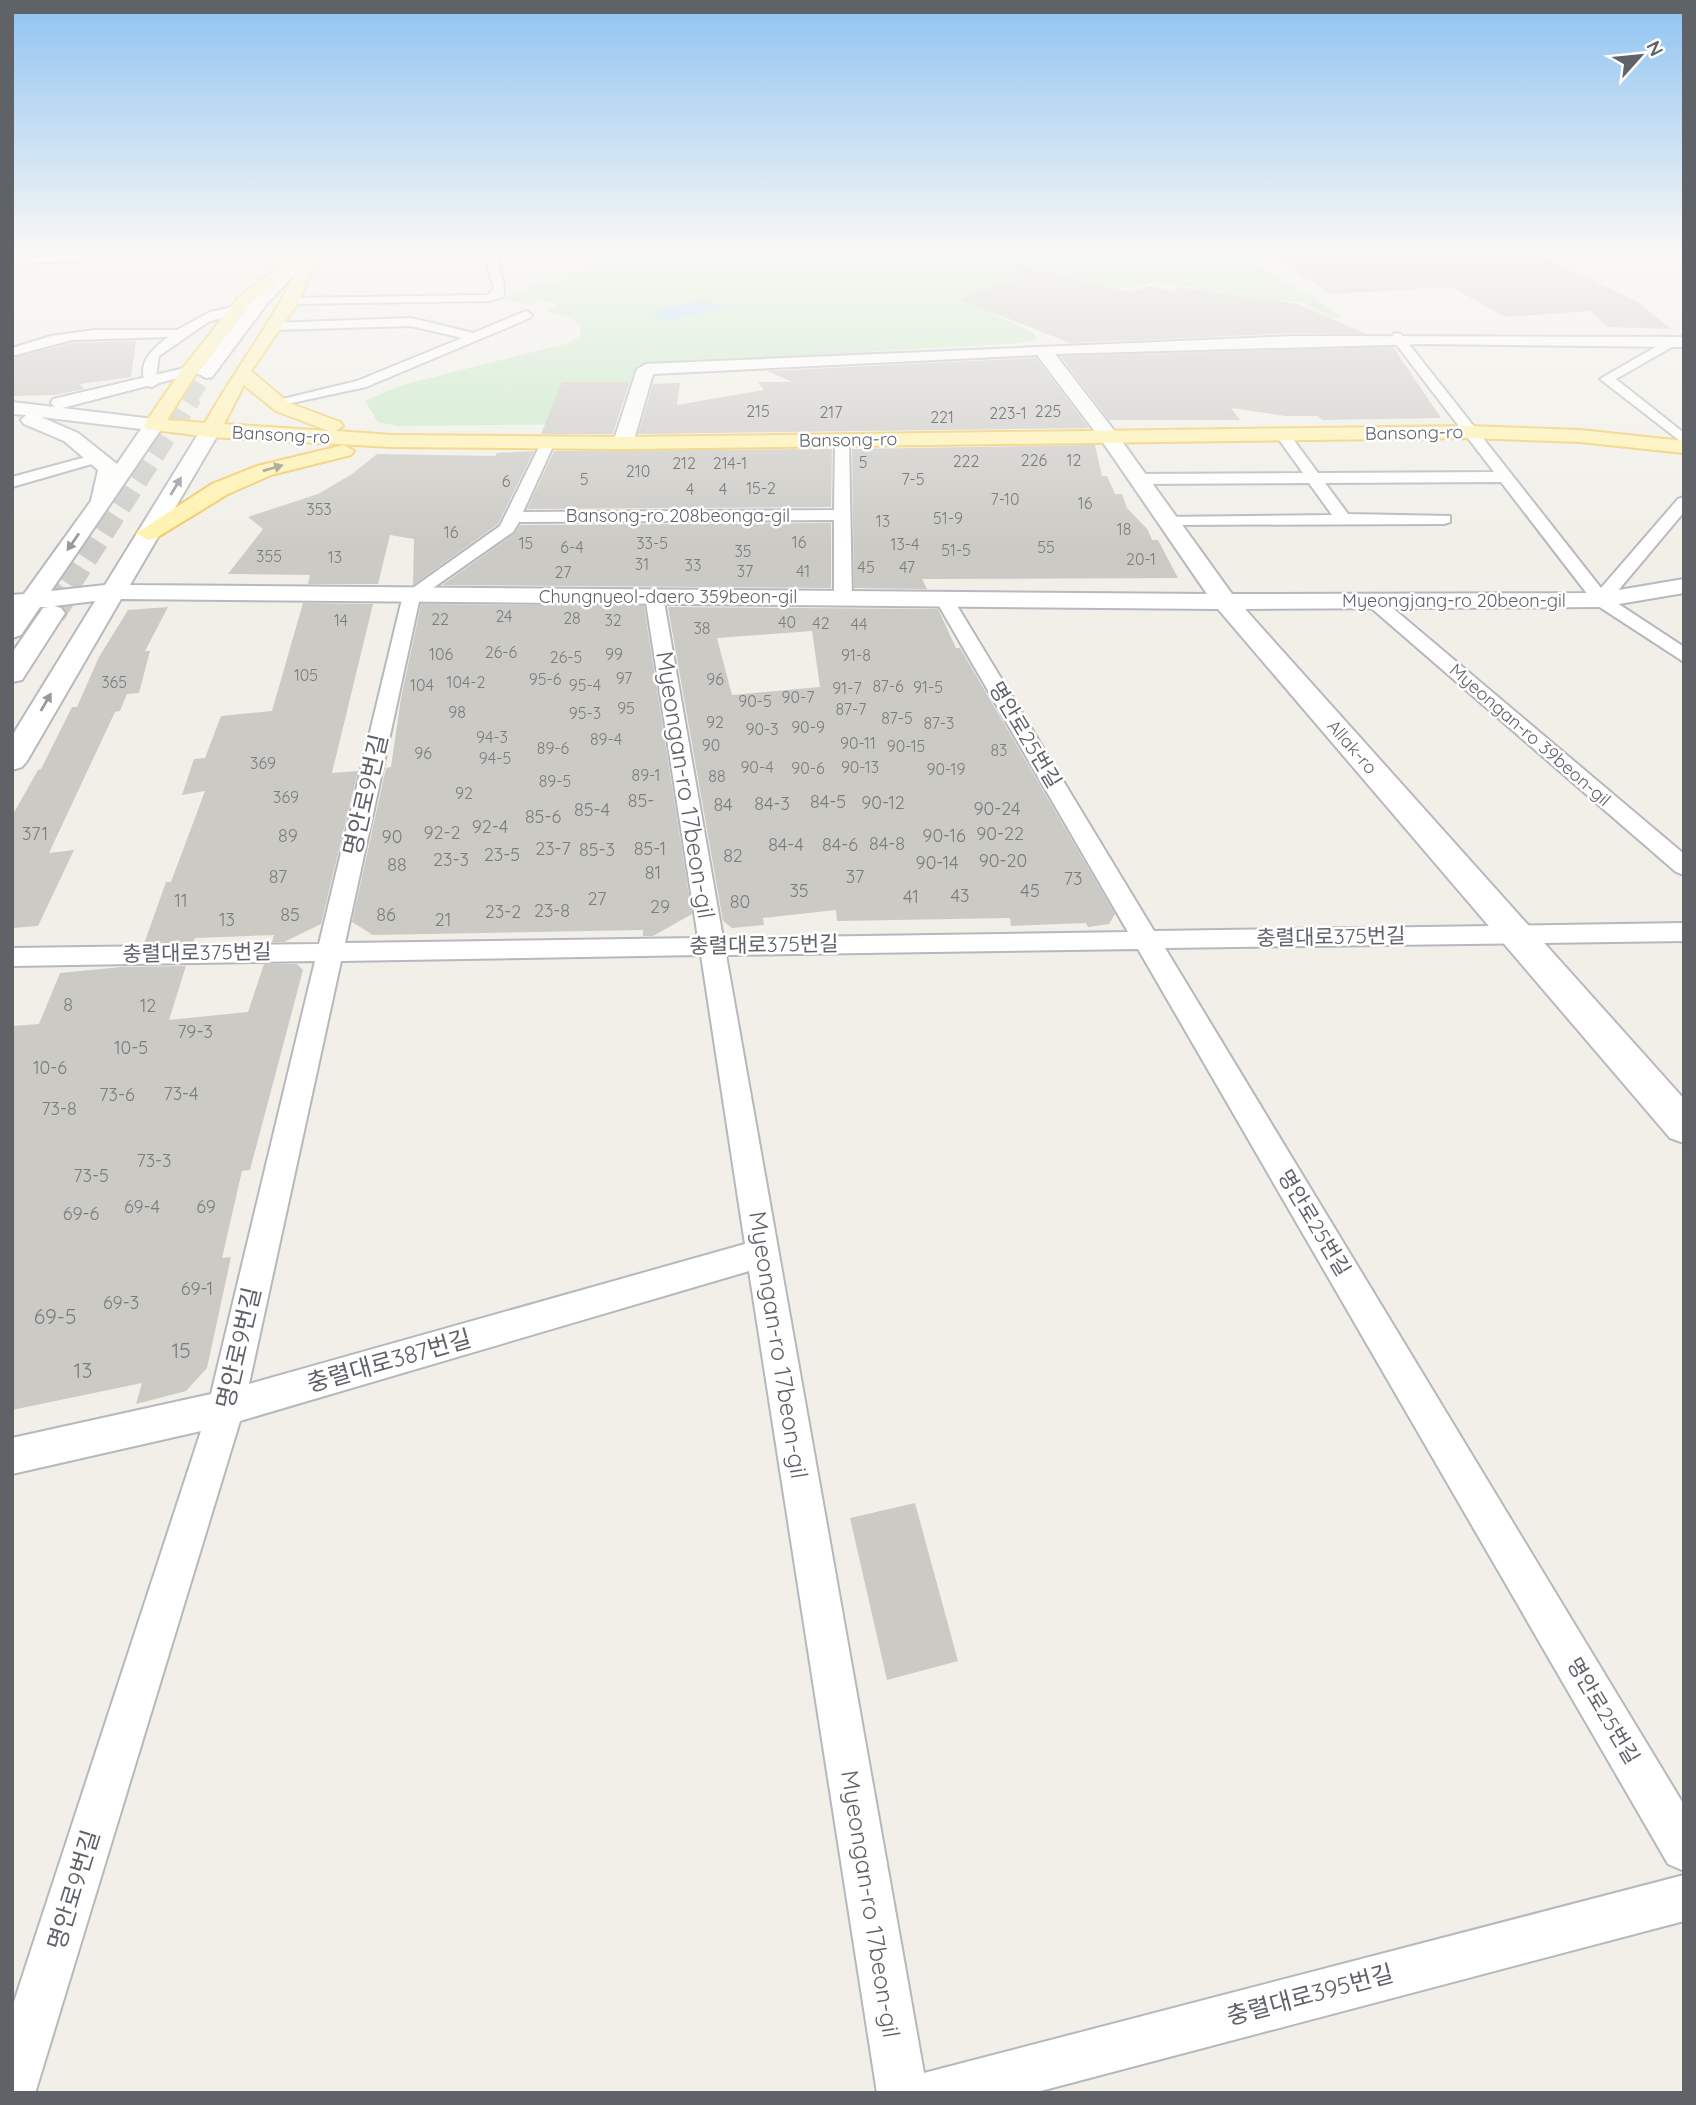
<svg xmlns="http://www.w3.org/2000/svg" width="1696" height="2105" font-family="Quicksand,'Noto Sans KR',sans-serif">
  <rect width="100%" height="100%" fill="#f1efe8"/>
  <path fill="#c5e8c5" d="M680,253H1234L1318,300L1341,317L1332,318L1301,302L1266,300L1155,281L1131,289L1086,283L990,312L1033,333L1037,340L1021,343L637,365L623,403L593,404L586,424L398,426L378,422L365,401L402,385L569,343L580,336L581,327L573,319L546,311L559,305L541,300L529,304L503,299L534,285L564,281L558,274L584,271L586,264L656,259Z"/>
  <path fill="#aadaff" d="M703,301L730,306L669,320L650,316L662,308Z"/>
  <path fill="#cccac5" fill-rule="evenodd" d="M1267,253H1534L1638,302L1671,329L1608,327L1590,311L1506,317L1451,287L1331,294Z
    M1015,264L1130,292L1151,286L1173,292L1178,287L1298,304L1366,334L1294,333L1070,343L958,299L1019,279Z
    M136,341L131,377L80,384L84,389L54,395L12,396V358L72,343Z
    M1393,347L1441,418L1322,420L1318,416H1285L1231,408L1240,420H1109L1060,356Z
    M1036,358L1089,428L638,434L653,384L680,383L677,405L764,390L758,382H792L768,371Z
    M562,382H629L613,434H541Z
    M1095,445L1102,476H1107L1115,494H1122L1127,508L1148,530L1152,540H1158L1178,578L922,579L927,589L854,588L852,449Z
    M832,449L831,507L527,509L554,451Z
    M534,451L498,524L413,585L414,539L390,535L378,584H308L310,575L228,574L263,529L248,517L318,494L352,474L377,454L495,456L497,453Z
    M831,523V588L442,585L514,534L520,525Z
    M303,603L373,604L332,773L358,771L321,924L284,942H272L274,935L195,938L193,943L144,944L166,882H171L205,791L182,795L194,759L205,758L221,716L272,711Z
    M421,604L644,606L692,914L653,936H643V930L373,935L352,922L386,768L391,767L401,698Z
    M168,607L145,651H150L139,693L127,694L120,711L115,712L49,853L74,850L38,926L12,928V816L38,770L41,769L72,707H77L99,657L128,610Z
    M668,607L938,609L956,648H960L1115,914L1109,924L1088,927L1086,923L1011,926L1010,918L837,921L836,910L763,918L764,925L732,928L723,921ZM812,631L820,687L732,695L717,638Z
    M264,964H297L303,970L250,1170L242,1171L222,1258L231,1257L207,1368L186,1391L136,1404L142,1383L12,1410V1026L39,1024L60,973L121,967L186,966L169,1020L248,1012Z
    M915,1503L958,1661L887,1680L850,1518Z"/>
  <g fill="none" stroke-linecap="round" stroke-linejoin="round">
    <path stroke="#ccccc8" stroke-width="17" stroke-dasharray="17 8" stroke-linecap="butt" d="M190,397L206,373"/>
    <path stroke="#ccccc8" stroke-width="21" stroke-dasharray="21 10" stroke-linecap="butt" d="M70,585L192,396"/>
    <path stroke="#ccccc8" stroke-width="28" stroke-dasharray="28 14" stroke-linecap="butt" d="M52,613L71,583"/>
    <defs>
      <path id="street" d="M114,253H173L168,256L12,264V258Z
        M489,253H499C495,269 508,282 503,297L489,301L291,304L285,301L291,298L488,295L494,289L487,264Z
        M238,306L244,310L242,312L208,322L159,356L156,377L159,383L152,387L147,386C135,365 152,349 168,337L72,340L12,356V348L51,336L94,330H177L210,312Z
        M526,311L532,315L530,318L366,387L273,407L266,403L357,381L462,338L411,326L275,330L269,326L271,323L411,318L473,333Z
        M1397,333L1401,334L1601,588L1678,499L1684,497V512L1611,599L1684,647V662L1595,604L1501,482L1325,483L1348,514L1450,516V522L1444,524L1167,525L1161,523V517L1332,515L1309,483L1138,484L1130,479L1138,474L1303,473L1275,434L1282,430L1287,431L1318,473L1494,472L1393,340V334Z
        M1673,337L1677,338V344L1616,379L1684,433V444L1600,379Z
        M842,437L849,441L852,598L849,602H837L834,598V520L519,522L513,532L420,597L345,943L698,938L645,596L654,591L663,596L723,938L1128,932L935,599L944,594L953,599L1154,931L1684,923V941L1165,948L1684,1805V1871L1668,1864L1138,949L726,955L924,2073L1684,1875V1921L1033,2093H877L749,1271L240,1421L37,2087L35,2093H12V2008L201,1431L12,1474V1438L211,1394L315,961L12,966V948L319,944L403,595L500,526L543,439L548,438L555,442L523,512L834,510L835,441ZM701,955L745,1244L249,1384L341,961Z
        M97,454L102,455V461L12,487V477Z
        M1376,598L1382,599L1684,854V875L1676,872L1370,607L1367,603L1370,599Z"/>
      <path id="secondary" d="M299,253H314L266,305L212,377L206,378L197,373L62,408L154,419L164,425L51,591L105,585L200,431L210,425L220,431L130,585L1207,594L1102,441L1037,355L653,374L633,443L623,449L613,443L637,369L646,364L1294,336L1684,337V347L1424,344L1055,354L1116,433L1232,594L1601,593L1684,579V593L1601,607L1245,609L1684,1099V1143L1670,1138L1218,609L121,599L27,761L22,767L12,770V736L95,601L54,606L61,608L65,613L22,680L12,682V653L43,608L48,607H40L21,635L12,638V595L24,594L91,501L98,470L64,441L24,424L21,420L26,415L12,414V402L55,407L51,403L53,399L189,367L198,372L254,299ZM41,417L141,429L117,464L78,433Z"/>
      <path id="primary" d="M297,253H319L299,301L251,371L289,403L340,422L343,426L336,431L392,435L623,437L1468,426L1580,430L1684,441V453L1580,442L1468,438L623,449L392,447L210,437L147,429L144,425L183,368L238,298ZM300,264C274,320 235,369 205,423L167,420L196,374L250,304ZM244,385L276,411L329,431L224,424Z
        M344,445L354,451L351,455L271,475L228,494L156,538L148,540L137,533L212,484L257,466Z"/>
    </defs>
    <use href="#street" stroke="#b5b8bc" stroke-width="4"/>
    <use href="#secondary" stroke="#b6babf" stroke-width="4"/>
    <use href="#primary" stroke="#f2c960" stroke-width="4"/>
    <use href="#street" fill="#fff" fill-rule="evenodd"/>
    <use href="#secondary" fill="#fff" fill-rule="evenodd"/>
    <use href="#primary" fill="#fff2af" fill-rule="evenodd"/>
  </g>
  <defs><path id="oneway-solid" d="M-6-.8H1V-3.2L6.5 0L1 3.2V.8H-6Z" transform="scale(1.75)"/></defs>
  <use fill="#979581" href="#oneway-solid" transform="translate(273 468) rotate(-16)"/>
  <g fill="#979a9d">
    <use href="#oneway-solid" transform="translate(176 486) rotate(-59)"/>
    <use href="#oneway-solid" transform="translate(73 542) rotate(125)"/>
    <use href="#oneway-solid" transform="translate(46 702) rotate(-60)"/>
  </g>
  <linearGradient id="sky" x2="0" y2="1"><stop stop-color="#8fc3f1"/><stop offset="0.46" stop-color="#f9f8f5"/><stop offset="1" stop-color="#f9f8f5" stop-opacity="0"/></linearGradient>
  <rect width="1696" height="547" fill="url(#sky)"/>
  <g text-anchor="middle" stroke-width="5" stroke-linejoin="round" paint-order="stroke">
    <g font-size="16" fill="#7a7d7f">
      <text x="758" y="417">215</text>
      <text x="1048" y="417">225</text>
      <text x="831" y="418">217</text>
      <text x="1008" y="419">223-1</text>
      <text x="942" y="423">221</text>
      <text x="1034" y="466">226</text>
      <text x="1074" y="466">12</text>
      <text x="966" y="467">222</text>
      <text x="863" y="468">5</text>
      <text x="684" y="469">212</text>
      <text x="730" y="469">214-1</text>
      <text x="638" y="477">210</text>
      <text x="584" y="485">5</text>
      <text x="913" y="485">7-5</text>
      <text x="506" y="487">6</text>
      <text x="761" y="494">15-2</text>
      <text x="690" y="495">4</text>
      <text x="723" y="495">4</text>
      <text x="1005" y="505">7-10</text>
      <text x="1085" y="509">16</text>
      <text x="319" y="515">353</text>
      <text x="948" y="524">51-9</text>
      <text x="883" y="527">13</text>
      <text x="1124" y="535">18</text>
      <text x="451" y="538">16</text>
      <text x="799" y="548">16</text>
      <text x="526" y="549">15</text>
      <text x="652" y="549">33-5</text>
      <text x="905" y="550">13-4</text>
      <text x="572" y="553">6-4</text>
      <text x="1046" y="553">55</text>
      <text x="956" y="556">51-5</text>
      <text x="743" y="557">35</text>
      <text x="269" y="562">355</text>
      <text x="335" y="563">13</text>
      <text x="1141" y="565">20-1</text>
      <text x="642" y="570">31</text>
      <text x="693" y="571">33</text>
      <text x="866" y="573">45</text>
      <text x="907" y="573">47</text>
      <text x="745" y="577">37</text>
      <text x="803" y="577">41</text>
      <text x="563" y="578">27</text>
      <text x="504" y="622">24</text>
      <text x="572" y="624">28</text>
      <text x="440" y="625">22</text>
      <text x="341" y="626">14</text>
      <text x="613" y="626">32</text>
      <text x="787" y="628">40</text>
      <text x="821" y="629">42</text>
      <text x="859" y="630">44</text>
      <text x="702" y="634">38</text>
      <text x="501" y="658">26-6</text>
      <text x="441" y="660">106</text>
      <text x="614" y="660">99</text>
      <text x="856" y="661">91-8</text>
      <text x="566" y="663">26-5</text>
      <text x="306" y="681">105</text>
      <text x="624" y="684">97</text>
      <text x="545" y="685">95-6</text>
      <text x="715" y="685">96</text>
      <text x="114" y="688">365</text>
      <text x="466" y="688">104-2</text>
      <text x="422" y="691">104</text>
      <text x="585" y="691">95-4</text>
      <text x="888" y="692">87-6</text>
      <text x="928" y="693">91-5</text>
      <text x="847" y="694">91-7</text>
      <text x="798" y="703">90-7</text>
      <text x="755" y="707">90-5</text>
      <text x="626" y="714">95</text>
      <text x="851" y="715">87-7</text>
      <text x="457" y="718">98</text>
      <text x="585" y="719">95-3</text>
      <text x="897" y="724">87-5</text>
      <text x="715" y="728">92</text>
      <text x="939" y="729">87-3</text>
      <text x="808" y="733">90-9</text>
      <text x="762" y="735">90-3</text>
      <text x="492" y="743">94-3</text>
      <text x="606" y="745">89-4</text>
      <text x="858" y="749">90-11</text>
      <text x="711" y="751">90</text>
      <text x="906" y="752">90-15</text>
      <text x="553" y="754">89-6</text>
      <text x="999" y="756">83</text>
      <text x="423" y="759">96</text>
      <text x="495" y="764">94-5</text>
      <text x="263" y="769">369</text>
      <text x="757" y="773">90-4</text>
      <text x="860" y="773">90-13</text>
      <text x="808" y="774">90-6</text>
      <text x="946" y="775">90-19</text>
      <text x="646" y="781">89-1</text>
      <text x="717" y="782">88</text>
      <text x="555" y="787">89-5</text>
      <text x="464" y="799">92</text>
      <text x="286" y="803">369</text>
    </g>
    <g font-size="18" fill="#5f6368" stroke="#fff">
      <text transform="translate(1414 433) rotate(-1)" y="6">Bansong-ro</text>
      <text transform="translate(281 435) rotate(3)" y="6">Bansong-ro</text>
      <text transform="translate(848 440) rotate(-1)" y="6">Bansong-ro</text>
      <text x="678" y="522">Bansong-ro 208beonga-gil</text>
      <text x="668" y="603">Chungnyeol-daero 359beon-gil</text>
      <text x="1454" y="607">Myeongjang-ro 20beon-gil</text>
      <text transform="translate(1530 735) rotate(41)" y="6">Myeongan-ro 39beon-gil</text>
      <text transform="translate(1352 747) rotate(49)" y="6">Allak-ro</text>
    </g>
    <g font-size="18" fill="#7a7d7f">
      <text x="641" y="807">85-</text>
      <text x="828" y="808">84-5</text>
      <text x="883" y="809">90-12</text>
      <text x="772" y="810">84-3</text>
      <text x="723" y="811">84</text>
      <text x="997" y="815">90-24</text>
      <text x="592" y="816">85-4</text>
      <text x="543" y="823">85-6</text>
      <text x="490" y="833">92-4</text>
      <text x="442" y="839">92-2</text>
      <text x="35" y="840">371</text>
      <text x="1000" y="840">90-22</text>
      <text x="288" y="842">89</text>
      <text x="944" y="842">90-16</text>
      <text x="392" y="843">90</text>
      <text x="887" y="850">84-8</text>
      <text x="786" y="851">84-4</text>
      <text x="840" y="851">84-6</text>
      <text x="553" y="855">23-7</text>
      <text x="650" y="855">85-1</text>
      <text x="597" y="856">85-3</text>
      <text x="502" y="861">23-5</text>
      <text x="733" y="862">82</text>
      <text x="451" y="866">23-3</text>
      <text x="1003" y="867">90-20</text>
      <text x="937" y="869">90-14</text>
      <text x="397" y="871">88</text>
      <text x="653" y="879">81</text>
      <text x="278" y="883">87</text>
      <text x="855" y="883">37</text>
      <text x="1073" y="885">73</text>
      <text x="799" y="897">35</text>
      <text x="1030" y="897">45</text>
      <text x="960" y="902">43</text>
      <text x="911" y="903">41</text>
      <text x="597" y="905">27</text>
      <text x="181" y="907">11</text>
      <text x="740" y="908">80</text>
      <text x="660" y="913">29</text>
      <text x="552" y="917">23-8</text>
      <text x="503" y="918">23-2</text>
      <text x="290" y="921">85</text>
      <text x="386" y="921">86</text>
      <text x="227" y="926">13</text>
      <text x="443" y="926">21</text>
      <text x="68" y="1011">8</text>
      <text x="148" y="1012">12</text>
      <text x="195" y="1038">79-3</text>
      <text x="131" y="1054">10-5</text>
      <text x="50" y="1074">10-6</text>
      <text x="181" y="1100">73-4</text>
      <text x="117" y="1101">73-6</text>
      <text x="59" y="1115">73-8</text>
      <text x="154" y="1167">73-3</text>
      <text x="91" y="1182">73-5</text>
      <text x="142" y="1213">69-4</text>
      <text x="206" y="1213">69</text>
      <text x="81" y="1220">69-6</text>
      <text x="197" y="1295">69-1</text>
      <text x="121" y="1309">69-3</text>
    </g>
    <g font-size="21" fill="#5f6368" stroke="#fff">
      <text transform="translate(1025 735) rotate(59)" y="7">명안로25번길</text>
      <text transform="translate(1331 937) rotate(-1)" y="7">충렬대로375번길</text>
      <text transform="translate(764 945) rotate(-1)" y="7">충렬대로375번길</text>
      <text transform="translate(197 953) rotate(-1)" y="7">충렬대로375번길</text>
      <text transform="translate(1314 1223) rotate(59)" y="7">명안로25번길</text>
      <text transform="translate(1603 1711) rotate(59)" y="7">명안로25번길</text>
    </g>
    <g font-size="21" fill="#7a7d7f">
      <text x="55" y="1324">69-5</text>
      <text x="181" y="1358">15</text>
      <text x="83" y="1378">13</text>
    </g>
    <g font-size="24" fill="#5f6368" stroke="#fff">
      <text transform="translate(685 785) rotate(81)" y="8">Myeongan-ro 17beon-gil</text>
      <text transform="translate(366 795) rotate(-77)" y="8">명안로9번길</text>
      <text transform="translate(778 1345) rotate(81)" y="8">Myeongan-ro 17beon-gil</text>
      <text transform="translate(239 1348) rotate(-77)" y="8">명안로9번길</text>
      <text transform="translate(389 1361) rotate(-16)" y="8">충렬대로387번길</text>
      <text transform="translate(74 1890) rotate(-73)" y="8">명안로9번길</text>
      <text transform="translate(870 1904) rotate(81)" y="8">Myeongan-ro 17beon-gil</text>
      <text transform="translate(1310 1995) rotate(-15)" y="8">충렬대로395번길</text>
    </g>
  </g>
  <rect width="1696" height="2105" fill="none" stroke="#5f6368" stroke-width="28"/>
  <g transform="translate(1640 56) rotate(63)" stroke="#ffffff" stroke-width="5" paint-order="stroke">
  <path d="M0-5L12 26L0 18L-12 26Z" fill="#5f6368"/>
  <text y="-10" font-size="19" font-weight="bold" text-anchor="middle" fill="#5f6368">N</text>
  </g>
</svg>
